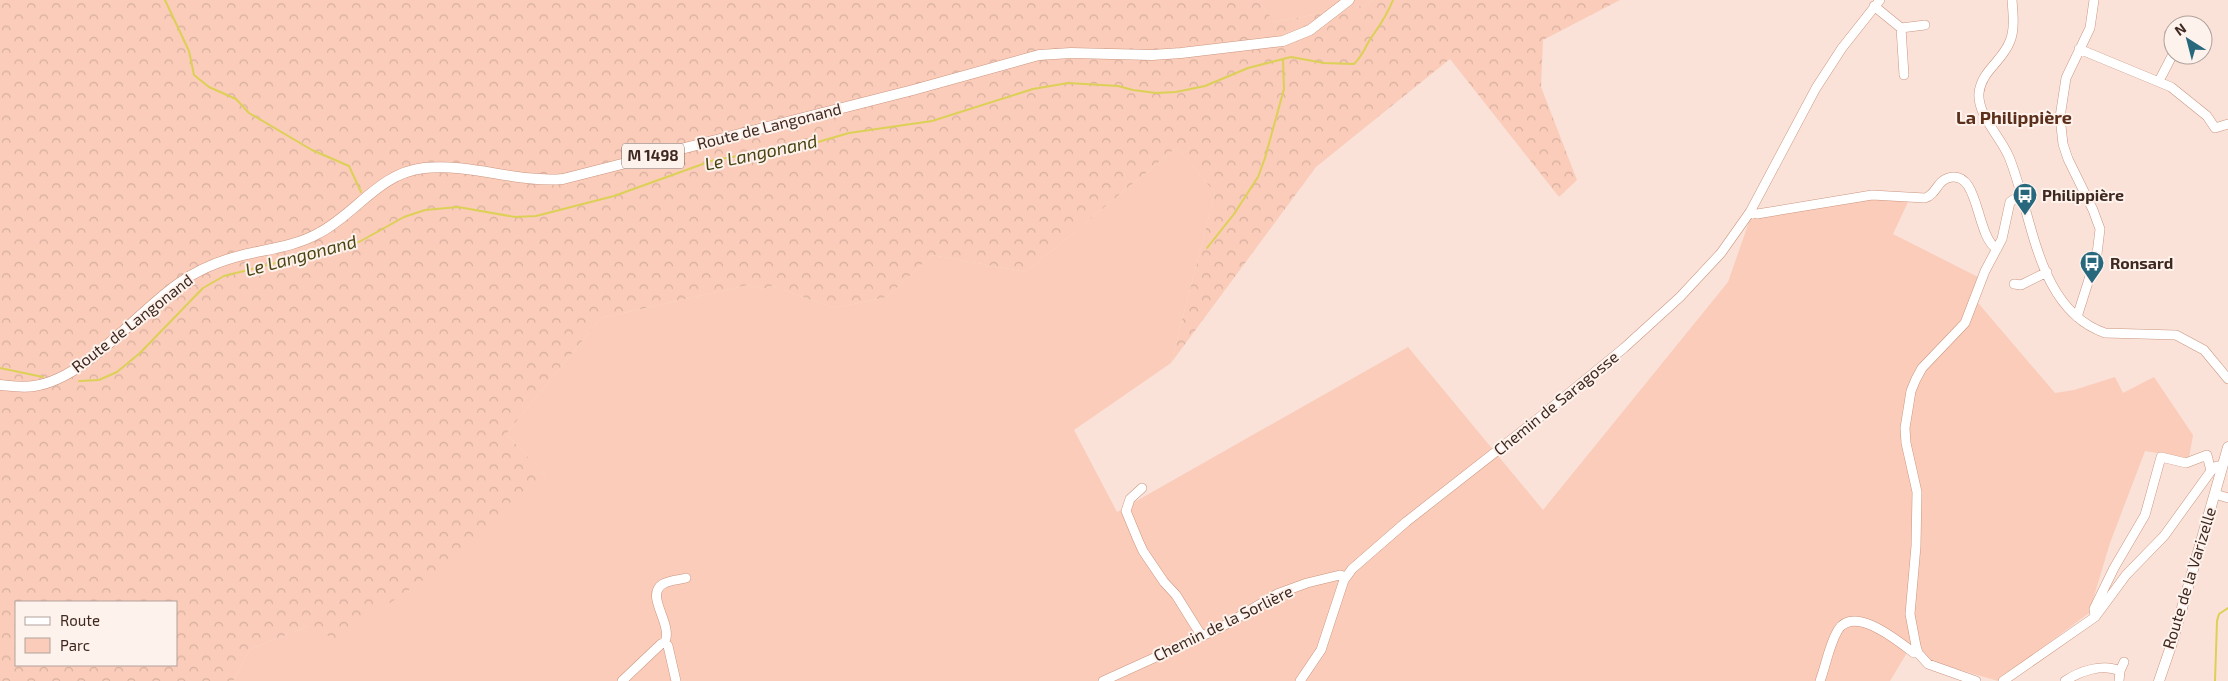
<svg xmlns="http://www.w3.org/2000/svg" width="2228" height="681" font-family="'Exo 2',sans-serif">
  <defs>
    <pattern id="forest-crowns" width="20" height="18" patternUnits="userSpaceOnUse" patternTransform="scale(1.25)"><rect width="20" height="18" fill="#faccb9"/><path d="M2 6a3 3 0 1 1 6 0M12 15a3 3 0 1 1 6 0" fill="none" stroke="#d7af9f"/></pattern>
  </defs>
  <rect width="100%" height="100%" fill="#fae2d9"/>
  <path fill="#faccb9" d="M1257,0H1373L1366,5L1275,22Z
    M1177,147L1215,193L1171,363L1074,430L1117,512L1408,347L1543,510L1728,282L1750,219L1873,197L1908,202L1893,234L1978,277L1973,297L2055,393L2074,390L2115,377L2123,393L2154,377L2193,435L2189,458L2145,451L2110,543L2089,613L1998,681L1932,662L1911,646L1890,681H233L250,649L309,626L545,475L506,434L601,318L748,285L763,289L772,286L834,308L887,297L932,255L1026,272Z"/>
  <path fill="url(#forest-crowns)" fill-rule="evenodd" d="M0,0H1257L1275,22L1366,5L1373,0H1620L1543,40L1541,87L1577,180L1559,197L1450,59L1316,167L1171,363L1215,193L1177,147L1026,272L932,255L887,297L834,308L772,286L763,289L748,285L601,318L506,434L545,475L445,565L336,640L309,626L250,649L233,681H0ZM16,602H176V665H16Z"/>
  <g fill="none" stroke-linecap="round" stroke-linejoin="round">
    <path stroke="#dcd057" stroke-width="2" d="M165,0L189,51L194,75L209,87L236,99L249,113L312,150L349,166L361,192
      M1207,248L1234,214L1258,177L1265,158L1284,89L1283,59
      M0,368L43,377
      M79,381L99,380L117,372L140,353L203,288L224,276L359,242L404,217L425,210L458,207L515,217L536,216L614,196L714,160L811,144L849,133L932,121L1033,89L1068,83L1118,86L1133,90L1156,93L1176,92L1205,86L1248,68L1291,57L1324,63L1354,64C1362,56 1364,50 1369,41C1379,26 1386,18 1393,0
      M2215,681L2217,621L2219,614L2228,608"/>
    <defs>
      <path id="minor" d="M2012,0C2013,13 2015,29 2010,41C2003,61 1981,71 1979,93C1977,115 2001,137 2009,157C2033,215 2036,309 2105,333L2176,335L2204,350L2228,379
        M1874,6L1901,28L1925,25
        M1901,28L1904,75
        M2169,34L2173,35
        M2079,49L2171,87L2207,116L2215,128L2228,124
        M2159,81L2173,54
        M1750,212L1757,214L1872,195L1925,198C1936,195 1937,181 1948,178C1980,168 1975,236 1997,249
        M2014,284L2021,285L2047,272
        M2077,317L2097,254L2100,229L2093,210L2068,159L2063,144L2060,117L2066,78L2090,28L2094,0
        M1142,488L1130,499L1126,511L1138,540L1143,551L1164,582L1176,595L1201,635
        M2215,494L2228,498
        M2095,617L2094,609L2114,568L2145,515L2161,457L2186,463L2207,455L2211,471
        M665,642C673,623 644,595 663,584C670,580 679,580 686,578
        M2120,671L2124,662
        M622,681L661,644L665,642L668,646L676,681
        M1103,681L1220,628L1277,594L1307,583L1340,575L1346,577
        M1300,681L1321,650L1344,580L1352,569L1406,522L1535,421L1624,348L1680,297L1721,253L1750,212L1816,88L1842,48L1880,0
        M1820,681C1826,665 1829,645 1838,630C1854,604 1899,642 1914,653H1918
        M1976,681L1928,664L1918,653L1916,646L1910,614L1916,546L1917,492L1906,443L1905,428L1911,391L1916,379L1922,368L1965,323L1985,271L2002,239L2010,202L2020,195
        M2003,681L2095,617L2126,575L2164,536L2211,471L2217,466H2222
        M2065,681C2080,671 2103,663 2120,671L2119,681"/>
      <path id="major" d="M0,385C11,386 23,388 34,386C85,379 135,314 178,284C197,270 219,261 243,255C269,249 296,246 319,233C357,213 379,173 424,168C471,163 516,183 563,179L913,90L1039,55L1071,53L1152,55L1181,53L1283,41L1310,30L1349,0
        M2159,681L2172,643L2228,447"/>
    </defs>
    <use href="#minor" stroke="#cb967f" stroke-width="10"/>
    <use href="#major" stroke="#cb967f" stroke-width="11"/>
    <use href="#minor" stroke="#fff" stroke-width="9"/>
    <use href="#major" stroke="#fff" stroke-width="10"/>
  </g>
  <defs>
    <symbol id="bus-pin" viewBox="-11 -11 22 30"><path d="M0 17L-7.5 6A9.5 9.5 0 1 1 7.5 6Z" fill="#28687d" stroke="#fef2ed"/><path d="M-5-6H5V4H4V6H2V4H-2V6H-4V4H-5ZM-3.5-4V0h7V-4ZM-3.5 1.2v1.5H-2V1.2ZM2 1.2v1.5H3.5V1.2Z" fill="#fff"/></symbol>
  </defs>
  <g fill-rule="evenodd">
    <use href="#bus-pin" x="2011" y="181" width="28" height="38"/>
    <use href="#bus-pin" x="2078" y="249" width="28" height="38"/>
  </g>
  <g text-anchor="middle" stroke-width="4" stroke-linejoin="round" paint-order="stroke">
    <rect fill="#fef2ed" stroke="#78655d" stroke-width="1" x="622" y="143.5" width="62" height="25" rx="4"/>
    <g font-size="15" font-weight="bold" fill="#3e281f">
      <text x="653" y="161">M 1498</text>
    </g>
    <g font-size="16" fill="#3e281f" stroke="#fef2ed">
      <text transform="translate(769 126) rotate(-14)" y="6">Route de Langonand</text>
      <text transform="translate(132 323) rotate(-38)" y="6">Route de Langonand</text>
      <text transform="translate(1556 403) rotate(-39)" y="6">Chemin de Saragosse</text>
      <text transform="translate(2189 578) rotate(-73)" y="6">Route de la Varizelle</text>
      <text transform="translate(1223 623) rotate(-26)" y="6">Chemin de la Sorlière</text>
    </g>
    <g font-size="16" font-weight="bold" fill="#3e281f" stroke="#fef2ed" text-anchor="start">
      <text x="2042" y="201">Philippière</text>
      <text x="2110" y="269">Ronsard</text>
    </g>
    <g font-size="18" font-weight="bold" fill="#5c2f1b" stroke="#fef2ed">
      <text x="2014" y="124">La Philippière</text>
    </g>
    <g font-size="18" font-style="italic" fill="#494412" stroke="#fef2ed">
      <text transform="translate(761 153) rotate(-12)" y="6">Le Langonand</text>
      <text transform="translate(301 256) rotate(-15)" y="6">Le Langonand</text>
    </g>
  </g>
  <rect x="15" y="601" width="162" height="65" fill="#fef2ed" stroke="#b1a19b"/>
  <rect x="25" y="617" width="25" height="8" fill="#ffffff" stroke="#b1a19b"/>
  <text x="60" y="626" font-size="15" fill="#3e281f">Route</text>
  <rect x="25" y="638" width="25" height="15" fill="#faccb9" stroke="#b1a19b"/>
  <text x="60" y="651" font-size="15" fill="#3e281f">Parc</text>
  <g transform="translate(2188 40) rotate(324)"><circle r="24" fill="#fef2ed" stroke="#b1a19b"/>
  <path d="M0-4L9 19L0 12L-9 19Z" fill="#28687d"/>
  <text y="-8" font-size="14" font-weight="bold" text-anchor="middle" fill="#3e281f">N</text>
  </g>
</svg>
